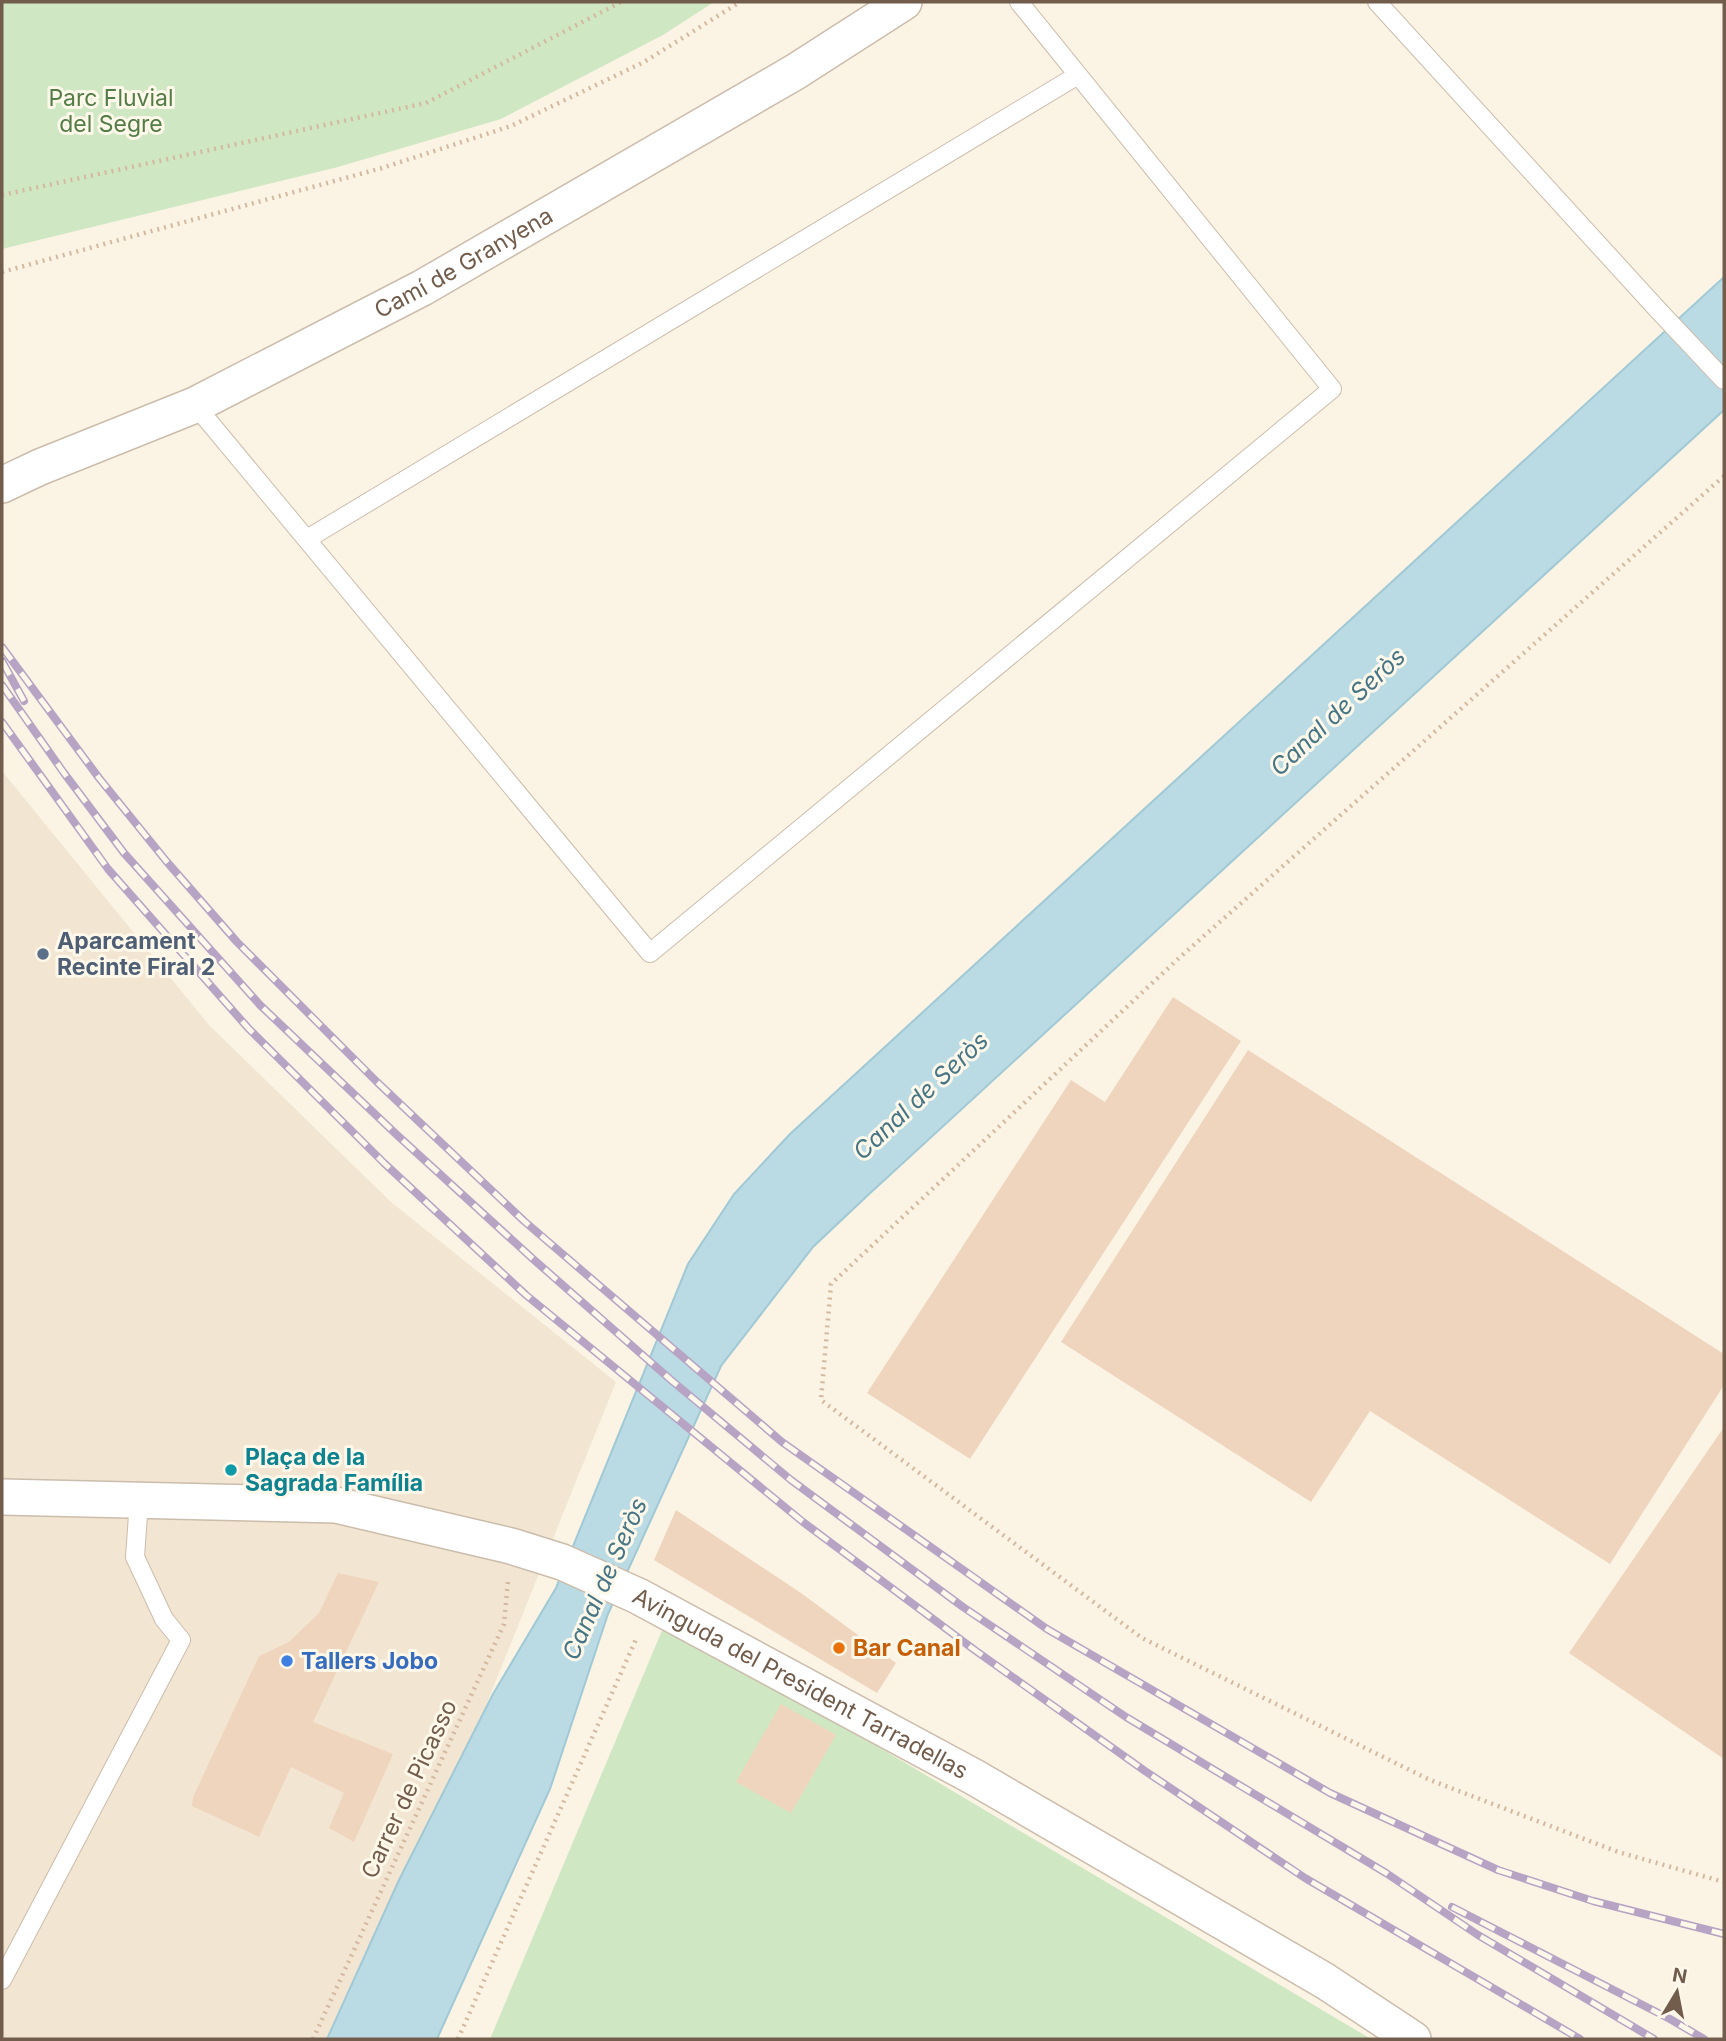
<svg xmlns="http://www.w3.org/2000/svg" width="1726" height="2041" font-family="Inter,sans-serif">
  <rect width="100%" height="100%" fill="#fbf4e4"/>
  <path fill="#f2e6d3" d="M2,771L209,1025L391,1202L616,1382L352,2039H2Z"/>
  <path fill="#cfe8c3" d="M2,2H714L663,35L501,119L338,167L2,249Z
    M666,1621L1371,2039H490Z"/>
  <path fill="#badae4" stroke="#a0c9d5" stroke-width="2" d="M1724,277V410L867,1196L813,1247L721,1366L608,1614L550,1789L437,2039H327L399,1880L493,1694L556,1588L688,1264L734,1194L790,1134Z"/>
  <path fill="#efd5bd" d="M1173,997L1241,1041L970,1459L867,1393L1071,1080L1105,1102Z
    M1248,1050L1724,1354V1385L1610,1564L1370,1411L1311,1502L1061,1342Z
    M1724,1427V1759L1569,1653Z
    M676,1510L801,1593L896,1663L877,1693L654,1560Z
    M338,1573L379,1582L313,1722L393,1754L354,1842L329,1828L344,1793L291,1767L259,1837L192,1806L193,1797L259,1656L289,1642L319,1613Z
    M781,1704L836,1735L791,1813L736,1782Z"/>
  <g fill="none" stroke-linecap="round" stroke-linejoin="round">
    <defs>
      <path id="service" d="M1377,2L1658,310L1724,380
        M195,405L650,953L1332,389L1019,2
        M307,539L1078,75
        M2,1980L181,1640L164,1619L135,1557L139,1501"/>
      <g id="minor">
        <path id="s1" d="M2,485L40,467L195,405L422,288L795,72L904,2"/>
        <path id="s2" d="M2,1497L336,1505L511,1546L562,1562L638,1596L974,1777L1325,1981L1413,2039"/>
      </g>
    </defs>
    <use href="#service" stroke="#ccbcab" stroke-width="20"/>
    <use href="#minor" stroke="#ccbcab" stroke-width="38"/>
    <path stroke="#d4b9a0" stroke-width="4.5" stroke-dasharray="2 5" stroke-linecap="butt" d="M2,195L426,103L621,2
      M2,272L382,168L511,126L644,62L740,2
      M1724,476L1179,958L831,1284L821,1400L1142,1638L1430,1780L1618,1852L1724,1882
      M313,2039L504,1624L508,1581
      M458,2039L637,1637"/>
    <use href="#service" stroke="#fff" stroke-width="18"/>
    <use href="#minor" stroke="#fff" stroke-width="35"/>
    <defs>
      <path id="rail" d="M2,647L99,778L167,862L237,942L377,1082L524,1221L782,1442L1047,1629L1330,1793L1498,1870L1593,1901L1724,1934
        M2,661L24,701
        M2,685L64,773L124,853L260,1005L397,1135L533,1259L671,1380L791,1480L963,1607L1126,1717L1386,1873L1478,1935L1654,2039
        M2,722L108,869L249,1029L384,1163L526,1295L803,1522L976,1651L1145,1771L1305,1878L1580,2039
        M1452,1907L1670,2019L1704,2039"/>
    </defs>
    <use href="#rail" stroke="#b7a3c4" stroke-width="8"/>
    <use href="#rail" stroke="#fef8ea" stroke-width="5" stroke-dasharray="16" stroke-linecap="butt"/>
  </g>
  <circle fill="#5c6f8a" stroke="#fef8ea" stroke-width="2.5" cx="43" cy="954" r="7"/>
  <circle fill="#0f9aa8" stroke="#fef8ea" stroke-width="2.5" cx="231" cy="1470" r="7"/>
  <circle fill="#e8710a" stroke="#fef8ea" stroke-width="2.5" cx="839" cy="1648" r="7"/>
  <circle fill="#3f7fe0" stroke="#fef8ea" stroke-width="2.5" cx="287" cy="1661" r="7"/>
  <g text-anchor="middle" stroke-width="6" stroke-linejoin="round" paint-order="stroke">
    <g font-size="23" fill="#537d46" stroke="#fef8ea">
      <text x="111" y="106">Parc Fluvial<tspan x="111" dy="26">del Segre</tspan></text>
    </g>
    <g font-size="23" fill="#725c4b" stroke="#fef8ea">
      <text dy="8" stroke="none"><textPath href="#s1" startOffset="513">Camí de Granyena</textPath></text>
      <text dy="8" stroke="none"><textPath href="#s2" startOffset="835">Avinguda del President Tarradellas</textPath></text>
      <text transform="translate(409 1789) rotate(-65)" y="8">Carrer de Picasso</text>
    </g>
    <g font-size="23" font-weight="bold" fill="#4e5e75" stroke="#fef8ea" text-anchor="start">
      <text x="57" y="949">Aparcament<tspan x="57" dy="26">Recinte Firal 2</tspan></text>
    </g>
    <g font-size="23" font-weight="bold" fill="#0d838f" stroke="#fef8ea" text-anchor="start">
      <text x="245" y="1465">Plaça de la<tspan x="245" dy="26">Sagrada Família</tspan></text>
    </g>
    <g font-size="23" font-weight="bold" fill="#c56008" stroke="#fef8ea" text-anchor="start">
      <text x="853" y="1656">Bar Canal</text>
    </g>
    <g font-size="23" font-weight="bold" fill="#366cbe" stroke="#fef8ea" text-anchor="start">
      <text x="301" y="1669">Tallers Jobo</text>
    </g>
    <g font-size="24" font-style="italic" fill="#467585" stroke="#fef8ea">
      <text transform="translate(1338 712) rotate(-43)" y="8">Canal de Seròs</text>
      <text transform="translate(921 1096) rotate(-43)" y="8">Canal de Seròs</text>
      <text transform="translate(605 1579) rotate(-66)" y="8">Canal de Seròs</text>
    </g>
  </g>
  <rect width="1726" height="2041" fill="none" stroke="#725c4b" stroke-width="7"/>
  <g transform="translate(1677 1992) rotate(10)" stroke="#fef8ea" stroke-width="5" paint-order="stroke">
  <path d="M0-5L12 26L0 18L-12 26Z" fill="#725c4b"/>
  <text y="-10" font-size="19" font-weight="bold" text-anchor="middle" fill="#725c4b">N</text>
  </g>
</svg>
